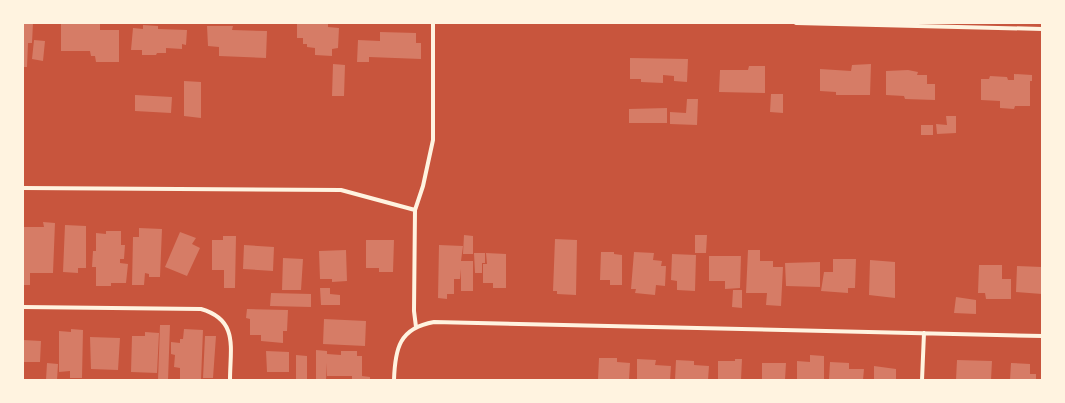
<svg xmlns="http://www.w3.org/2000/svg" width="1065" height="403" font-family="'Roboto Serif',serif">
  <rect width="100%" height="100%" fill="#c8553d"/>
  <path fill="#d67c66" d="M23,23H33L32,43H28L27,67H23Z
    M61,23H100V30H119V62H96L95,56H91L90,51H61Z
    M297,23H328V27L339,28L338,48L332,49V56L315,55V48L307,47V44H303V38H297Z
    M143,25L158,26V29L187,30L186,45L182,44V49L166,48V53H157L156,55H142V50H131L133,28L143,29Z
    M207,26H233L232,30L267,31L266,58L219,56V47L208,46Z
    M380,32L416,33V43H421V59L369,57V62H357L358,40L380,41Z
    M34,40L45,41L43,61L32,59Z
    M630,58L688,59L687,82L674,81V76L663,75V83L641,82V79H630Z
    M333,64L345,65L344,96H332Z
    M871,64L870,95H836V92L820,91V69L851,71L852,65Z
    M749,66H765V93L719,92L720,70H748Z
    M908,70L918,72L917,75H927V84H935V100L905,99L904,96L886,95V71Z
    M1014,74L1032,75V81H1030V106H1015L1014,109L1000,108V101L981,100V79H989L990,76L1007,77L1008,80H1014Z
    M184,81L201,82V118L184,116Z
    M771,94H783V113L770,112Z
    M135,95L172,97L171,113L135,111Z
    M687,99H698L697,125L670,124V112L686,113Z
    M667,108V123H629V109Z
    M946,116H956V133L937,134L936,124L947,125Z
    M921,125H933V135H921Z
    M43,222L55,223L53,273H30V285H23V227H44Z
    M65,225L86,226V268H78V273L63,272Z
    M139,228L162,229L160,277H149V274L145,273L144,285H132L133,237H139Z
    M106,231H121V245H125L124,259H120V263L128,264L126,283H111V286H96V267H92L93,251H96V233L106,234Z
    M180,232L196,238L192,244L200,248L187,276L165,267Z
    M464,235L473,236V254H463Z
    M695,235H707L706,253H695Z
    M223,236H236L235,288H224V270H212V240H223Z
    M555,239L577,240L576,295L557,294V291H553Z
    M366,240H394L393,272H379V268H366Z
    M244,245L274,247L273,271L243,269Z
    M439,245L463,246L461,261H473V291H461V269L460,279H454V294H447V299L438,298Z
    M346,250L347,281L332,282V279H320L319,251Z
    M748,250H760V261H773V267H783L781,306L766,305L767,293H746Z
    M601,252H614V254L622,255V285H610V280H600Z
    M634,252L654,253L653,260L662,261L661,266H666L665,286L656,285L655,295L635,293L636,289H631Z
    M474,253H485V263H482V273H475Z
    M486,253L506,254V288H493V283H483V264H487Z
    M672,254L696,255L695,291L677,290V281L671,280Z
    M709,256H741L740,288L725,289V281H709Z
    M283,258L303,259L301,290H282Z
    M833,259H856L855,288H848V293L821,291L824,272H833Z
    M870,260L895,262V298L869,295Z
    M820,262V287L786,286L785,263Z
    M979,265H1002V279H1011V299H986L985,293H978Z
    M1017,266L1042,267V294L1016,292Z
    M320,288H330V294L340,295V305H321Z
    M733,290H742V308L732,307Z
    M271,293L311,294V307L270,306Z
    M956,297L976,300V314L954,313Z
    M247,309L288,310L287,331H283V343L261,341V335H250V319L246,318Z
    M324,319L366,321L365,346L323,344Z
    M160,325H170L168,380H158Z
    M71,329L83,330L82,378H70V371L59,372V331L71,332Z
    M184,329L203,330L201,380H180V368L174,367L175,355L171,354V342L180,343V339H183Z
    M145,332L159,333L157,373L131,372L132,336H145Z
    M205,336H216L213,378H203Z
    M90,337L120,338L118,370L91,369Z
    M23,340L41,341L40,362H23Z
    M316,350L327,351V354L341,355V351H357V356H362V376L370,377V380H352V376H327V363L326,380H316Z
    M266,351L289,352V372H267Z
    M296,355L307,356V380H296Z
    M810,355L824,356V380H797V361L810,362Z
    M599,358H617V362L630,363L629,380H598Z
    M637,359L656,360L655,365L671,366L670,380H637Z
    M735,359H742L741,380H718V361H735Z
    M676,360L694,361V365L709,366L708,380H675Z
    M957,360L992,361L991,380H956Z
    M830,362L849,363V369H864L863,380H829Z
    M47,363L58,364L57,380H46Z
    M762,363H786L785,380H762Z
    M1011,363L1030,364V374H1036V380H1010Z
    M874,366L896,369V380H874Z"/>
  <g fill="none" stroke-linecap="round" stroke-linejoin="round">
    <path stroke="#fff3e0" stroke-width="4" d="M796,23L1042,29
      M23,188L341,190L415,210
      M23,307L201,309C239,320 230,348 230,380
      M416,327L414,311L415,210L423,186L433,140V23
      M394,380C395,349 399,328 434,322L1042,336
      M922,380L924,333"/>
  </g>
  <rect width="1065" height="403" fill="none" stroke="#fff3e0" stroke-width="48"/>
</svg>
